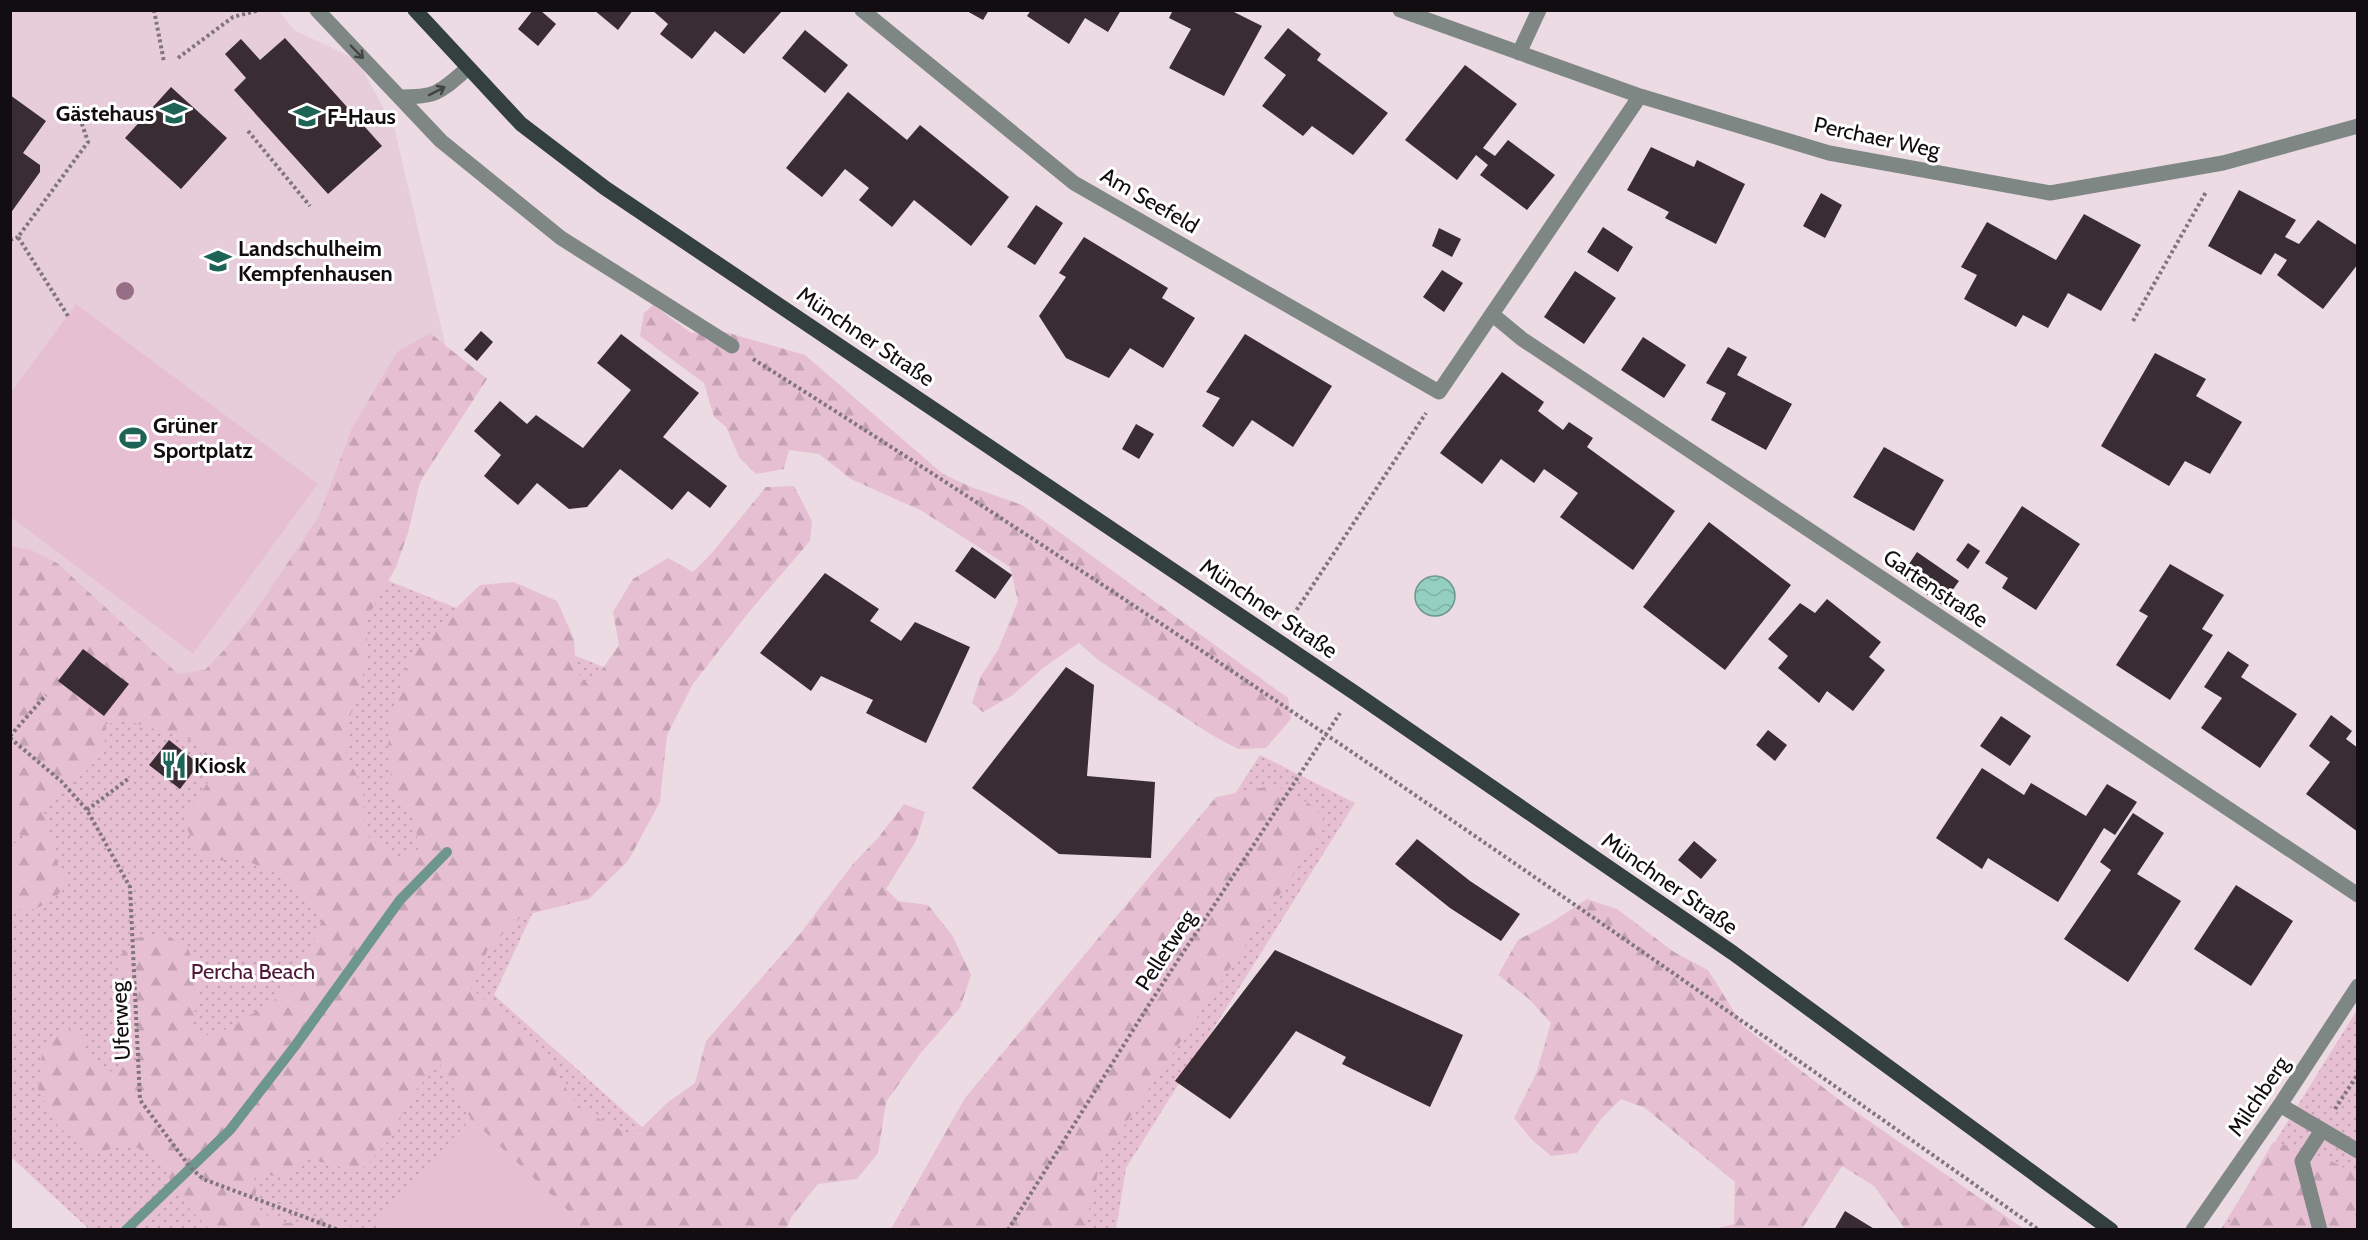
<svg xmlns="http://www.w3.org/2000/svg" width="2368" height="1240" font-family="Cabin,sans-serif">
  <defs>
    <pattern id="grass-dots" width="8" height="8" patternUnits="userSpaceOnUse" patternTransform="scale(1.5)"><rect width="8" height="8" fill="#e7bfd3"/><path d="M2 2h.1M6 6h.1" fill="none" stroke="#c5a3b4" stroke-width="1.8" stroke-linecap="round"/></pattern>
    <pattern id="forest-firs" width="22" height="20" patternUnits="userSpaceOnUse" patternTransform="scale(1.5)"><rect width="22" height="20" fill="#e7bfd3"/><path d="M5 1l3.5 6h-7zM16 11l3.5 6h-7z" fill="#c5a3b4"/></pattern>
    <pattern id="water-waves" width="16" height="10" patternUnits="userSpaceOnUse" patternTransform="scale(1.5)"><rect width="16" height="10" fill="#94d0c1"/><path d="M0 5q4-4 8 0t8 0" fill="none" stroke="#7fb1a5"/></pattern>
  </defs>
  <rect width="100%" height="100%" fill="#ecdbe3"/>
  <path fill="#e6cdd9" d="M11,11H279L294,30L357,60L394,127L457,394L191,736L11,581Z"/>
  <path fill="url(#grass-dots)" d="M334,559L641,682L494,995L756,1229H89L11,1157L10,577L191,736Z
    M1260,755L1355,803L1126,1168L1116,1229L953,1230Z
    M2357,1010V1229H2221Z"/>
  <path fill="url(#forest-firs)" d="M653,305L691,333L722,331L805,355L943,474L971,487L1022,505L1288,698L1291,719L1266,748L1238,749L1210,734L1098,660L1079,643L1043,668L1013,695L983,712L972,703L981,676L998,650L1018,601L1010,567L922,511L851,479L819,454L789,450L784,469L756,474L739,457L726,427L714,417L704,383L640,336L644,313Z
    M430,333L487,379L420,482L408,533L396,567L364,624L369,650L358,694L348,722L346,754L363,788L364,832L396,861L419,849L414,819L392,790L388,746L394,705L408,665L426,637L480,585L514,582L557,601L574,639L576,671L590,687L619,645L613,612L633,579L668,558L693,572L710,555L766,487L794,486L812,521L810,541L749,612L693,684L667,735L660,802L628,861L589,899L522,916L489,947L471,988L545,1053L578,1108L633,1136L667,1103L695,1083L706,1041L799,935L853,864L878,838L904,804L925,812L916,841L886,889L898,901L928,905L952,935L971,975L960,1008L920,1054L886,1102L878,1153L857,1179L818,1184L792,1216L786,1229H578V1221L471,1119L440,1064L415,1091L386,1144L359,1172L307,1158L292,1177L254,1174L257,1208L280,1224L335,1216L355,1229H209L186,1205L157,1157L131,1145L96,1152L59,1128L38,1089L43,1045L64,1026L81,1036L89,1058L105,1074L138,1059L120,997L117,959L136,938L164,933L188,949L202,980L192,1024L211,1038C230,1026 281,1000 292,984C306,964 314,940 323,917L289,879L240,858L218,861L197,855L184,819L208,782L198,742L128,721L106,724L104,753L77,780L43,808L59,869L69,884C52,900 36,917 11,907L10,846L25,837L11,831V546L31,550L57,563L178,674L205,670L225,649L261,603L319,516L352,428L397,352Z
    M1274,785L1310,804L1324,820L1323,830L1101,1160L1087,1218L1088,1229H891L965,1098L1216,797Z
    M1587,899L1617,909L1674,952L1708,970L1743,1026L1846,1105L2024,1229H1905L1874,1186L1842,1166L1802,1229H1714L1734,1224L1735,1182L1645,1108L1621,1099L1601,1119L1577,1153L1551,1156L1531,1139L1514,1118L1536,1074L1551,1023L1528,998L1498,975L1518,940L1549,924Z
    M2273,1142C2302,1149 2332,1158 2357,1176V1210L2355,1215L2357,1217V1229L2227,1230L2236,1206Z"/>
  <path fill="#e7bfd3" d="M76,304L318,484L193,654L11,517V392Z
    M471,1119L579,1221L570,1229H388L377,1219Z"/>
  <path fill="url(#water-waves)" stroke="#6d968c" stroke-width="1.5" d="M1415 596a20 20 0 1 1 40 0a20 20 0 1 1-40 0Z"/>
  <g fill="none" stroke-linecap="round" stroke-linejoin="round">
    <path stroke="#6d968c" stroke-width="10" d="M126,1230L230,1130L295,1046L400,900L447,852"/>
  </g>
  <path fill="#392c33" d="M533,10H540L556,24L538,46L518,29Z
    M594,10H633L618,30Z
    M652,10H781L782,11L744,54L715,31L692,59L660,34L668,24Z
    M965,10H989L983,20Z
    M1031,10H1121L1108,32L1085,18L1069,44L1027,16Z
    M1173,10H1230L1262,26L1224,96L1169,68L1191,29L1169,18Z
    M1288,28L1321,54L1317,60L1388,113L1353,155L1312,126L1303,136L1262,106L1286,75L1264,58Z
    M805,30L848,65L825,93L782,58Z
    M285,38L382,146L328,194L234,90L246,78L225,54L241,39L260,60Z
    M1465,65L1517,104L1483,148L1495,156L1508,140L1555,175L1527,210L1480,175L1488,165L1476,155L1457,180L1405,140Z
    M171,87L227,138L181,189L125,138Z
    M848,92L907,140L920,125L1009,197L971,246L914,200L892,227L859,200L869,188L845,169L822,197L786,168Z
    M10,95L46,121L23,153L40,165V172L10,214Z
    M1651,147L1694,167L1697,160L1745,184L1716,244L1665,218L1669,212L1627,190Z
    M2239,190L2296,220L2285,237L2299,244L2318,220L2358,246V264L2323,309L2277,275L2287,260L2275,253L2261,275L2208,246Z
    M1821,193L1842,205L1825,238L1803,226Z
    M1036,205L1063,223L1035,265L1007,247Z
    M2084,214L2141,245L2101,311L2068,293L2048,328L2023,315L2016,327L1964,299L1977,275L1961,267L1987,222L2056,260Z
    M1603,227L1633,247L1618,272L1587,252Z
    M1439,228L1461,239L1452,257L1432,246Z
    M1084,237L1168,288L1162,298L1195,318L1163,368L1130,348L1109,378L1066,358L1039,316L1066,277L1059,273Z
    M1442,270L1463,283L1444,312L1423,297Z
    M1575,271L1616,298L1584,344L1544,317Z
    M481,331L493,342L477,361L464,350Z
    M621,334L699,393L663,437L727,486L710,508L688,491L672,510L620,469L587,507L569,509L537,483L518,505L484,476L501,455L474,431L500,401L527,424L536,415L583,448L631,390L597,363Z
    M1245,334L1332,386L1293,447L1252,420L1233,447L1202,426L1220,398L1206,392Z
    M1643,337L1686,365L1664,398L1621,370Z
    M1728,347L1747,357L1737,375L1792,404L1766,450L1711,420L1726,393L1706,383Z
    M2155,353L2206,379L2196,396L2242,422L2210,474L2185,461L2169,486L2101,446Z
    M1502,372L1544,402L1538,411L1563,430L1569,422L1593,438L1587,447L1675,511L1633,570L1560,517L1578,493L1544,469L1534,483L1501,459L1482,484L1440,453Z
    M1136,424L1154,434L1139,459L1122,449Z
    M1884,447L1944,480L1914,531L1853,497Z
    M2022,506L2080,544L2036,610L2002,588L2008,578L1985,563Z
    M1709,522L1791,585L1725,670L1643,607Z
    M1968,543L1980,551L1968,569L1956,560Z
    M972,547L1012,575L995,599L955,571Z
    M1917,552L1959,581L1942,605L1901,576Z
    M2170,564L2224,595L2202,629L2213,635L2170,700L2116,665L2148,616L2139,611Z
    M825,573L879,609L870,621L901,641L915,622L970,647L926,743L866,713L873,700L821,676L811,691L760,653Z
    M1827,599L1881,642L1869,657L1885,670L1853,711L1827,691L1819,703L1778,668L1788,656L1768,639L1800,603L1815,613Z
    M83,649L129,684L104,716L58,681Z
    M2228,651L2249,665L2241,677L2297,714L2260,768L2201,728L2222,698L2204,687Z
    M1066,667L1094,685L1087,776L1155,782L1151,858L1059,854L972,788Z
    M2331,715L2352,731L2346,739L2358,748V832L2306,794L2330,762L2309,746Z
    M2001,716L2031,736L2010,766L1980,746Z
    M1768,730L1787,745L1775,761L1756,745Z
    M169,740L199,764L180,789L149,765Z
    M1982,768L2024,795L2031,783L2086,816L2107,784L2137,802L2115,835L2104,828L2058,902L1988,858L1982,869L1936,838Z
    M2133,813L2164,833L2137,874L2181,901L2128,982L2064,939L2111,870L2100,862Z
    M1417,839L1470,881L1520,914L1501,941L1450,908L1395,864Z
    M1694,841L1717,860L1701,879L1678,860Z
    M2236,885L2293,921L2251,986L2194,949Z
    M1275,950L1463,1035L1430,1107L1342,1064L1346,1057L1296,1031L1230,1119L1175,1081Z
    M1845,1211L1876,1230H1834Z"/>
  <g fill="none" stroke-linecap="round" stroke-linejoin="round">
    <path stroke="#80757b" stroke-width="4" stroke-dasharray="3 3" stroke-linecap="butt" d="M154,10L164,62
      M178,58L233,17L260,10
      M248,131L310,206
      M10,240L18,237
      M68,316L18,237L88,142L78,112
      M2133,321L2206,192
      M753,359C1191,635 1616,931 2039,1230
      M1290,620L1426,413
      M10,736L46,695
      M10,738L61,781L87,810L130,887L140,1100L190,1167L203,1179L339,1230
      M87,810L128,779
      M2335,1109L2358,1074
      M1008,1230L1150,1003L1340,713"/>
    <path stroke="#7f8785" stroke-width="15" d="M317,10L441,141L561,238L732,346
      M862,10L1074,183L1439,392L1640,96
      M1400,10L1640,96L1829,153L2050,193L2223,163L2358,126
      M1519,53L1539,10
      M400,97C438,97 440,92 468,68
      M1493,315L1522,339L2358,895
      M2280,1105L2358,1151
      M2193,1230L2280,1105L2358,986
      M2320,1230L2302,1161L2322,1130"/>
    <path stroke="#33403d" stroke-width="15" d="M415,10L521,124L605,188L1355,693L1733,953L2111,1230"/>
  </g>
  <circle fill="#966f86" cx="125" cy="291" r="9"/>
  <defs><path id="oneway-shaft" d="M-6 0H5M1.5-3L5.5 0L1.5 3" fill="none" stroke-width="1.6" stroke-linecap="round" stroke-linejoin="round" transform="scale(1.5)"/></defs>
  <g stroke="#434445">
    <use href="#oneway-shaft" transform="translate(357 52) rotate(46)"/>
    <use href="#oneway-shaft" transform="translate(437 91) rotate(-27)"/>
  </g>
  <defs>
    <symbol id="school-bare" viewBox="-9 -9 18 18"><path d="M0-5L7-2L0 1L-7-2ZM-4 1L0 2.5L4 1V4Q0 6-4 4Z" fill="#1d6356" stroke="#fff" stroke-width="2.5" paint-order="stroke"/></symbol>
    <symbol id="stadium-bare" viewBox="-9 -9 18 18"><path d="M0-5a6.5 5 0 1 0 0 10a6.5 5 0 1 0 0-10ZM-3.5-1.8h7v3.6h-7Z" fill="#1d6356" stroke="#fff" stroke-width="2.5" paint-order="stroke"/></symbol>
    <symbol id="restaurant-bare" viewBox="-9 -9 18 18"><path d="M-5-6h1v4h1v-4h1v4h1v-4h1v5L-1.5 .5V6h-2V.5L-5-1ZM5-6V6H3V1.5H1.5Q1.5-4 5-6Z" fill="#1d6356" stroke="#fff" stroke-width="2.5" paint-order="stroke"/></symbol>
  </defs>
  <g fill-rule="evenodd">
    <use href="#school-bare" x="155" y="94" width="38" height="38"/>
    <use href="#school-bare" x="288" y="97" width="38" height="38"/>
    <use href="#school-bare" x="199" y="242" width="38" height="38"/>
    <use href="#stadium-bare" x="114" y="419" width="38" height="38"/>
    <use href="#restaurant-bare" x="155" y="746" width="38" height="38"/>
  </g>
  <g text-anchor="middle" stroke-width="6" stroke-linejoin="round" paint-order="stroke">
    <g font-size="22" font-weight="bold" fill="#120d10" stroke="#fff" text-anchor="start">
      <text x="154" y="121" text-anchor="end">Gästehaus</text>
      <text x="327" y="124">F-Haus</text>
      <text x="238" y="256">Landschulheim<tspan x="238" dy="25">Kempfenhausen</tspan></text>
      <text x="153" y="433">Grüner<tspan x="153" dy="25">Sportplatz</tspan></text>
      <text x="194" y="773">Kiosk</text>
    </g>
    <g font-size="22" fill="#120d10" stroke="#fff">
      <text transform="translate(1877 137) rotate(12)" y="8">Perchaer Weg</text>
      <text transform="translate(1150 200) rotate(30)" y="8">Am Seefeld</text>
      <text transform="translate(866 336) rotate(34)" y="8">Münchner Straße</text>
      <text transform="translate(1936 588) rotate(34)" y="8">Gartenstraße</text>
      <text transform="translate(1269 608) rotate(34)" y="8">Münchner Straße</text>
      <text transform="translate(1670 883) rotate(35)" y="8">Münchner Straße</text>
      <text transform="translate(1165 950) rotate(-57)" y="8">Pelletweg</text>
      <text transform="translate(120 1021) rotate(-93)" y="8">Uferweg</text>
      <text transform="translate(2258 1096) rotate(-56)" y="8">Milchberg</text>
    </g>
    <g font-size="22" fill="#501739" stroke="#fff">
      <text x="253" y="979">Percha Beach</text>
    </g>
  </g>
  <rect width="2368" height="1240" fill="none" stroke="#120d10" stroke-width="24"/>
</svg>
